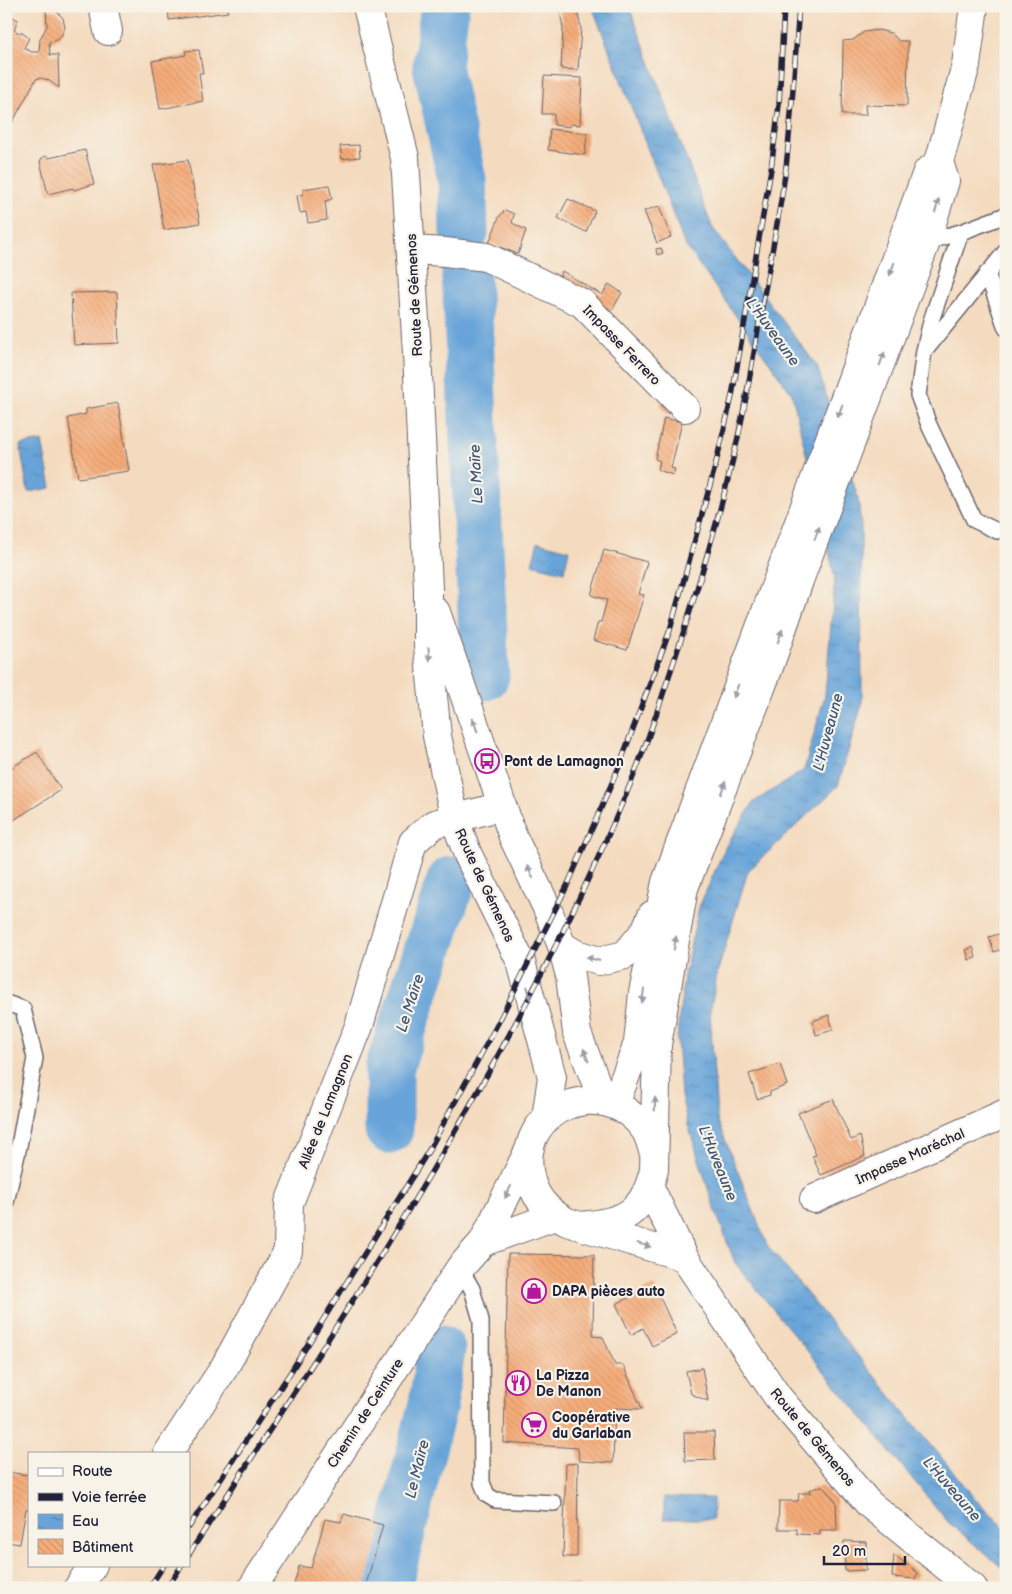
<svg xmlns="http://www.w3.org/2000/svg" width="1012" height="1594" font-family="'Balsamiq Sans',sans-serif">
  <defs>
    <pattern id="water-ripples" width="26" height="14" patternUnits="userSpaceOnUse" patternTransform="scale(1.25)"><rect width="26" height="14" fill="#68a4d9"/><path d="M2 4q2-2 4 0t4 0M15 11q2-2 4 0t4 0" fill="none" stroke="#5585b1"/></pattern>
    <pattern id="building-back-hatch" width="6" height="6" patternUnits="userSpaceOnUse" patternTransform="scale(1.25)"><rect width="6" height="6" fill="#f6ac79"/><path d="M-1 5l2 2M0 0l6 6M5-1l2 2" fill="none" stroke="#d3946a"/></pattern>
  </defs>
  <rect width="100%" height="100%" fill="#f7f3e8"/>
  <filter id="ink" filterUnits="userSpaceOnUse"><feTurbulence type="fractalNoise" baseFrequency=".02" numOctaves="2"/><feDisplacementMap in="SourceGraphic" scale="10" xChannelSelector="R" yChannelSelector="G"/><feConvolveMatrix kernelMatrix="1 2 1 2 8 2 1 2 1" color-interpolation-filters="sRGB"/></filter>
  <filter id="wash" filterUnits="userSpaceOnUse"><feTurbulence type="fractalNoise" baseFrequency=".0096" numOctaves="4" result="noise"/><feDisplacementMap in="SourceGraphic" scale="20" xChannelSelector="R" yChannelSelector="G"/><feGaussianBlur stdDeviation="1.12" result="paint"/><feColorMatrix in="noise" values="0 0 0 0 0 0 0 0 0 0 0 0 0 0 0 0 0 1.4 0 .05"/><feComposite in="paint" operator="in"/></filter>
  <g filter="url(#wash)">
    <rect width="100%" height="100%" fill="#f4dbbf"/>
    <path fill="url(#water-ripples)" stroke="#45638a" d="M592,6H629L712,227L817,366L858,498L861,526L862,704L838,786L748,871L718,970L710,1012L717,1119L767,1245L978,1502L1006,1529V1571L948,1522L735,1263L713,1204L688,1125L681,1095L677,1039L684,976L699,907L726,846L754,802L804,770L825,695L835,578L792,394L685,245Z
      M42,441L51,488L28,492L20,445Z
      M538,542L569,550L564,572L532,564Z
      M664,1497L713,1498V1519H664Z"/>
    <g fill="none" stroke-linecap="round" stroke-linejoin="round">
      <path stroke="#68a4d9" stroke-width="49" d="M445,6L437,66L462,180L464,232
        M466,272L485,676
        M389,1129V1069L451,881
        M387,1588L433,1404L441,1350"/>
    </g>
    <g id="blocks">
      <path fill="url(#building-back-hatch)" d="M168,6H227L228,12L169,20Z
        M559,6H576L581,28L578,70L561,69L563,28Z
        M46,9L56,11L63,18L65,28L60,38L54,41L49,42L50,55H58L59,88L48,80L40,78L36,79L11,125L6,123V17L8,14L18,20L14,30L21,34V32L29,38L24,48L32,52H39L40,39L47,26Z
        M878,30L891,33L899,41H908L907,106L865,105L866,115H842L843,41L853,40L864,32Z
        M199,50L203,73H199L203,101L160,109L152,61L186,55L185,51Z
        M544,76L582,78L580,125L570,124V127L554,125V114H542Z
        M550,129L587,133L585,155L548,150Z
        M359,145L360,157L342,159L340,146Z
        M85,150L94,184L74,190L73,188L48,194L40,161L42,158L45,156L49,158Z
        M188,160L200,223L164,230L153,165Z
        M329,185L332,199L325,201L327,220L308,223L306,212L300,213L297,196L303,194V189Z
        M568,199L595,211L586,232L558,218Z
        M659,206L671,237L657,243L644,211Z
        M505,210L514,214L512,223L526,230L518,254L489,243L499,217Z
        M661,248L663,253L657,255L656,249Z
        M562,271L602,295L609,284L622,293L612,310L559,281Z
        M117,292L119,343L74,345L71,293Z
        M663,401L671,410L668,414L660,405Z
        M118,403L129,471L78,478L68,418L86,414V409Z
        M664,418L682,422L671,468L675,469L673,475L658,470L660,461L655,459Z
        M604,550L647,562L638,594L644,595L627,650L593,640L598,622H601L607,600L591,595Z
        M37,752L61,790L6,825V771Z
        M1005,932L1006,948L994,952L989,937Z
        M973,947L976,958L969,960L966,950Z
        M829,1015L833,1030L816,1035L813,1021Z
        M780,1064L787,1085L770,1092V1095L757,1099L749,1074Z
        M833,1099L851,1140L860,1136L865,1156L821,1175L812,1156L816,1155L798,1113Z
        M508,1254L594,1255L593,1336L603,1337L615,1365H623L642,1409L615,1408L613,1463L579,1461L578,1448L504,1443Z
        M654,1285L677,1334L652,1346L643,1328L631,1335L616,1304Z
        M702,1368L708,1401L691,1394L686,1371Z
        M684,1432H714L715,1460L685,1461Z
        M578,1463L577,1557H563L566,1464Z
        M6,1472L29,1475V1510L26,1509L20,1544L6,1542Z
        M822,1486L836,1501L837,1530H820V1535L797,1534V1529H778L779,1501H798L799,1493H810L809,1490Z
        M344,1514L383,1525L365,1588H293L299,1566L311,1568L325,1519L341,1522Z
        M844,1541L866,1542V1570L845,1571Z
        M894,1555L918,1573L915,1579L892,1577Z
        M563,1584L579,1585V1588H563Z"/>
    </g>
  </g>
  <g filter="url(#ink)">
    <use href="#blocks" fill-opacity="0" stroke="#6c6369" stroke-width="1"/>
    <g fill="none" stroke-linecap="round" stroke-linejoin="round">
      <defs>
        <path id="lane" d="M961,232L931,321L924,351L918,395L929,425L974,520L997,531L1006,529
          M922,241L926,242L961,232L1006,215
          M987,273L1006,328
          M928,347L1006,251
          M6,1003L23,1009L35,1058L19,1146L6,1202
          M460,1268L472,1289L481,1320L482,1483L487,1495L495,1500L554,1503"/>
        <path id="street" d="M103,6L108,31
          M411,250L445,252L486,257L582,303L685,408
          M814,1199L1006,1113
          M168,1453L224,1368L288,1251L289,1203L359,1026L413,842L434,824L502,806
          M78,1588L93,1565"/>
        <path id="secondary" d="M367,6L405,158L417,353L428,588V646L437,736L455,820L468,855L521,962L552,1077L546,1118
          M436,612L513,837L547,908L562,946L570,976L577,1033L603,1101
          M562,946L576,954L599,961L625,955L645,931L652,915
          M615,1104L638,1043L643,993L666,882L863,349L927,172L939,162
          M653,1151C651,1144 649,1136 645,1130C605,1072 515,1107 530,1176C534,1198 548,1212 567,1222L684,1257
          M650,1188L684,1257L777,1396L869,1504L973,1588
          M580,1226C623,1222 643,1215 654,1170L657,1045L684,888L769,667L800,578L926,242L945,181L939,162L966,65L974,6
          M483,1242L555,1216
          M252,1588L460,1268L483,1242L530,1148"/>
      </defs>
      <use href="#lane" stroke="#6c6369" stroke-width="18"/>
      <use href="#street" stroke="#6c6369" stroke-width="30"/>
      <use href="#secondary" stroke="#6c6369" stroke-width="30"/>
      <use href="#lane" stroke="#fff" stroke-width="15"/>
      <use href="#street" stroke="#fff" stroke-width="28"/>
      <use href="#secondary" stroke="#fff" stroke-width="28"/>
      <defs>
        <path id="rail" d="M189,1527L290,1373L429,1150L498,1023L568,884L618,769L670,630L715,467L732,396L771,169L779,105L784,6
          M189,1554C346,1313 507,1071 621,806C644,754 661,700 679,646C698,587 716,528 731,467C745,413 753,356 763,301C771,256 780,212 786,167C792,114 795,60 799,6
          M149,1588L164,1565
          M167,1588L182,1565"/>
      </defs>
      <use href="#rail" stroke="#22223b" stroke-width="5.5"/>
      <use href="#rail" stroke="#f7f3e8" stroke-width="4" stroke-dasharray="11" stroke-linecap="butt"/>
    </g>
    <defs><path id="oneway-solid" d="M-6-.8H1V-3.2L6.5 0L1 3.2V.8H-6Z" transform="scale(1.25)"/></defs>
    <g fill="#9c9ca7">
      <use href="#oneway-solid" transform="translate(937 206) rotate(-73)"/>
      <use href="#oneway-solid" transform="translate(892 269) rotate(110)"/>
      <use href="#oneway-solid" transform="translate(882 359) rotate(-70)"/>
      <use href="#oneway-solid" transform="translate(840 411) rotate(110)"/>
      <use href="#oneway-solid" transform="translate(817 533) rotate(-69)"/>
      <use href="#oneway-solid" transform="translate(780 636) rotate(-71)"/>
      <use href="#oneway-solid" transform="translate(429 654) rotate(85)"/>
      <use href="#oneway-solid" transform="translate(736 691) rotate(110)"/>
      <use href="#oneway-solid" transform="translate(475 725) rotate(-110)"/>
      <use href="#oneway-solid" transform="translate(723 788) rotate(-69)"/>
      <use href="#oneway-solid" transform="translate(530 872) rotate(-116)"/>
      <use href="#oneway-solid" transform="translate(675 943) rotate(-80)"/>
      <use href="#oneway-solid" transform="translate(593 959) rotate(-165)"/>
      <use href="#oneway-solid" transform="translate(529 993) rotate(75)"/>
      <use href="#oneway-solid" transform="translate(643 996) rotate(98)"/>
      <use href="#oneway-solid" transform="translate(586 1055) rotate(-111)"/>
      <use href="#oneway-solid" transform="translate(655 1104) rotate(-88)"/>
      <use href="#oneway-solid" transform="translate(508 1192) rotate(116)"/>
      <use href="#oneway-solid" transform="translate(644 1245) rotate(16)"/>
    </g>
  </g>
  <defs>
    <symbol id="bus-ring" viewBox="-11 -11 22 22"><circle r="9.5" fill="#f7f3e8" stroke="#b5179e" stroke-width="1.5"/><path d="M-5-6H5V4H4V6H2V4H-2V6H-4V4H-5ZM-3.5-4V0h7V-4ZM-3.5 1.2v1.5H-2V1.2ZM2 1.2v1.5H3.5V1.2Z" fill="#b5179e"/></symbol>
    <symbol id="shop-ring" viewBox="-11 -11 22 22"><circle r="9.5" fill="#f7f3e8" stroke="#b5179e" stroke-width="1.5"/><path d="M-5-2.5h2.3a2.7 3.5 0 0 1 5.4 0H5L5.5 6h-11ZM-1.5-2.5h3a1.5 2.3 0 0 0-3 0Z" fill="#b5179e"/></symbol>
    <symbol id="restaurant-ring" viewBox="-11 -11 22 22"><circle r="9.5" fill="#f7f3e8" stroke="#b5179e" stroke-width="1.5"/><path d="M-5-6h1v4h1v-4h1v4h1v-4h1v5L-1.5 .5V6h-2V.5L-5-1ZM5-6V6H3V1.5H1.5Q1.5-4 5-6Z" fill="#b5179e"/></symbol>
    <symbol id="supermarket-ring" viewBox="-11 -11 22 22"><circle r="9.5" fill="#f7f3e8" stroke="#b5179e" stroke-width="1.5"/><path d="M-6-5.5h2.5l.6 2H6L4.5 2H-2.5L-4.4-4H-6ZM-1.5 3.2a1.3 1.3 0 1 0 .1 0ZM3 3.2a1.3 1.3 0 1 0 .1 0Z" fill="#b5179e"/></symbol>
  </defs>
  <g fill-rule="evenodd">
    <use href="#bus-ring" x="473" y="747" width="28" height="28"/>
    <use href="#shop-ring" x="520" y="1277" width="28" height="28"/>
    <use href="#restaurant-ring" x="504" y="1369" width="28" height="28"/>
    <use href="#supermarket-ring" x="520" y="1411" width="28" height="28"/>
  </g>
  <g text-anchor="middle" stroke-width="4.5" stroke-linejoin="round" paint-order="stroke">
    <g font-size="14" fill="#22223b" stroke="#f7f3e8">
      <text transform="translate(414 295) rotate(-93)" y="5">Route de Gémenos</text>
      <text transform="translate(622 345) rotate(46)" y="5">Impasse Ferrero</text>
      <text transform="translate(485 885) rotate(65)" y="5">Route de Gémenos</text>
      <text transform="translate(325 1111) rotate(-68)" y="5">Allée de Lamagnon</text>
      <text transform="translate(910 1156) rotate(-24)" y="5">Impasse Maréchal</text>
      <text transform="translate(365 1413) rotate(-57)" y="5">Chemin de Ceinture</text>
      <text transform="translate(813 1437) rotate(50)" y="5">Route de Gémenos</text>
    </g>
    <g font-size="14" font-weight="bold" fill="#22223b" stroke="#f7f3e8" text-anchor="start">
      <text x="504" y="766">Pont de Lamagnon</text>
      <text x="552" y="1296">DAPA pièces auto</text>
      <text x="536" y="1380">La Pizza<tspan x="536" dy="16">De Manon</tspan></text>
      <text x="552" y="1422">Coopérative<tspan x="552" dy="16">du Garlaban</tspan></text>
    </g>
    <g font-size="15" font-style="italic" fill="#3e567a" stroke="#f7f3e8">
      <text transform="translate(773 332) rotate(54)" y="5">L'Huveaune</text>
      <text transform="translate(476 474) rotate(-93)" y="5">Le Maïre</text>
      <text transform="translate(828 732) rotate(-75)" y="5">L'Huveaune</text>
      <text transform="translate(410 1003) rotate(-72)" y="5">Le Maïre</text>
      <text transform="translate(718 1163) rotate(68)" y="5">L'Huveaune</text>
      <text transform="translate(417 1469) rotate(-76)" y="5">Le Maïre</text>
      <text transform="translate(952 1489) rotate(49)" y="5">L'Huveaune</text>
    </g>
  </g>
  <rect width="1012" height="1594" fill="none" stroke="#f7f3e8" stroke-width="25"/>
  <rect x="28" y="1452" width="162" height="115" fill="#f7f3e8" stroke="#a29fa3"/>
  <rect x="38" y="1468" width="25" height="8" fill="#ffffff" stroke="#a29fa3"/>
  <text x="72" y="1476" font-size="15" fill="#22223b">Route</text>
  <rect x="38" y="1493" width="25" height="8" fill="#22223b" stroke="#a29fa3"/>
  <text x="72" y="1502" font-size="15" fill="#22223b">Voie ferrée</text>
  <rect x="38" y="1514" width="25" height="15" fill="url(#water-ripples)" stroke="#a29fa3"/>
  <text x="72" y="1526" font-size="15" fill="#22223b">Eau</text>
  <rect x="38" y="1539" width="25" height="15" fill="url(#building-back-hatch)" stroke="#a29fa3"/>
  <text x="72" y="1552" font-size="15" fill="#22223b">Bâtiment</text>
  <path d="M824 1556v8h81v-8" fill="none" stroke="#22223b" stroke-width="2.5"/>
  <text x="832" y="1556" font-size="15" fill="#22223b" stroke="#f7f3e8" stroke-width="4" paint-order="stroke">20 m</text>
</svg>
